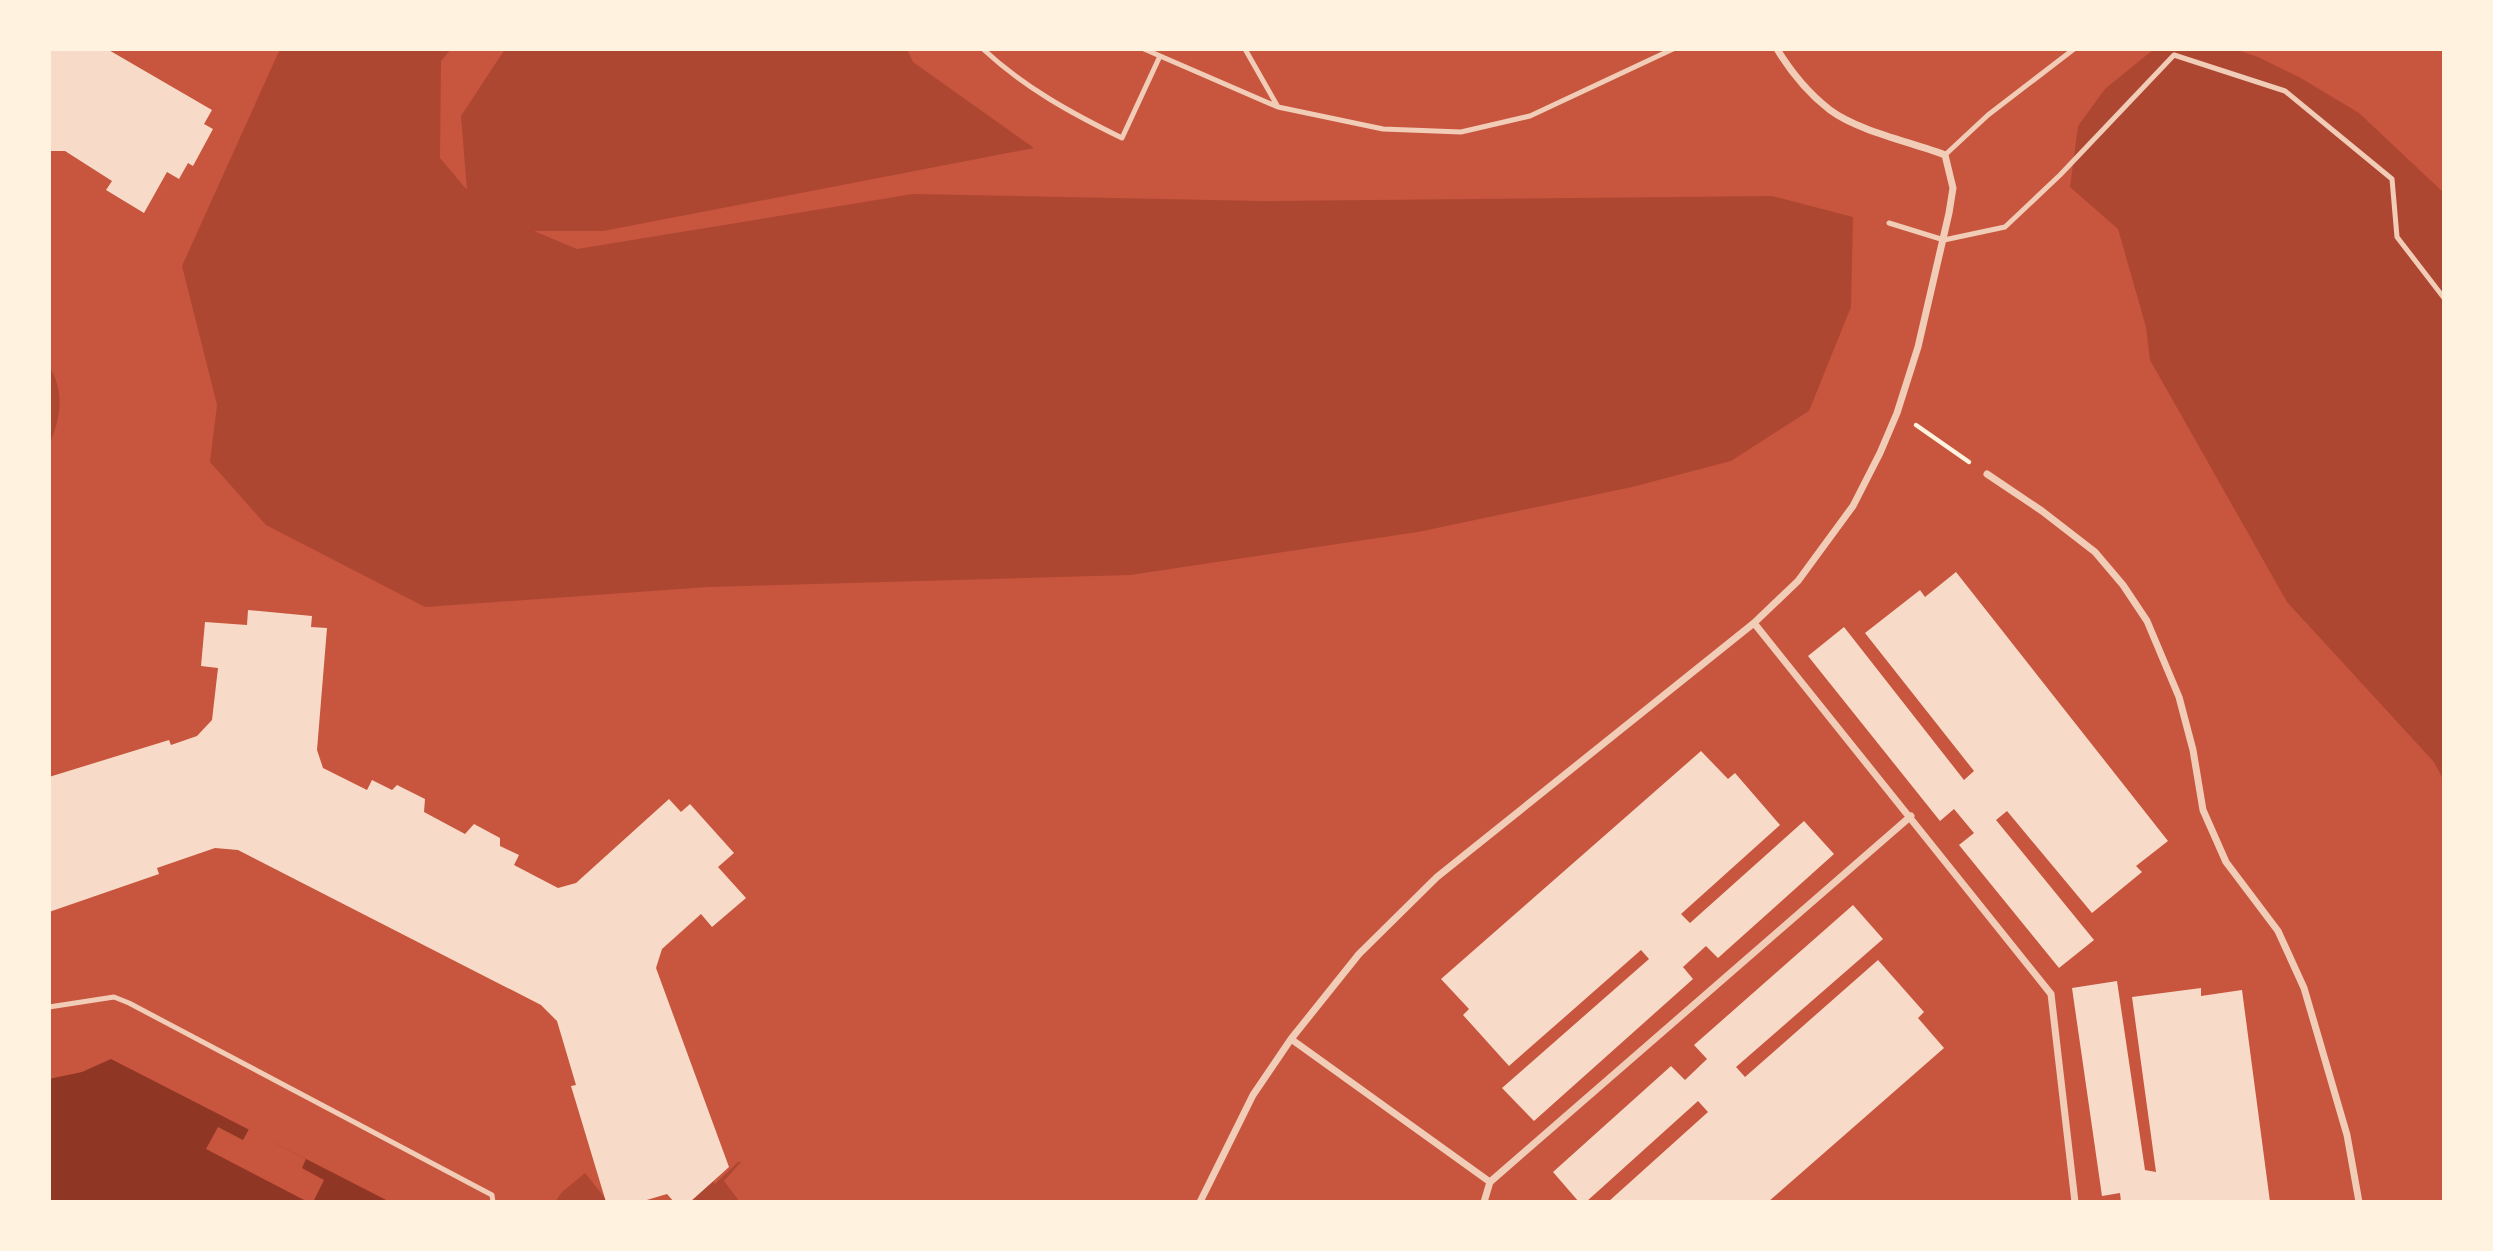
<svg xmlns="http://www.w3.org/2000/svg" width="2493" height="1251" font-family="Lora,serif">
  <rect width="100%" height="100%" fill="#c8553d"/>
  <path fill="#ae4732" d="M280,49H451L441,61L440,158L467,190L461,116L505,49H907L913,62L1034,148L603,231H534L577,249L913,194L1261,201L1772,196L1853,217L1851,307L1809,411L1731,461L1632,487L1418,532L1130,575L708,587L425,607L266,525L210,462L217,405L182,266Z
    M2154,49H2235L2258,57L2299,77L2359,113L2444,193V781L2434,762L2287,602L2150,360L2146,327L2118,229L2070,187L2078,126L2105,89Z
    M49,366C65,391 61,419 49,445Z
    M738,1162H741L724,1181L740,1202H673L669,1186L701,1169L715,1184Z
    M585,1173L608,1202H555L562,1192Z"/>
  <path fill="#8f3625" d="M111,1059L390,1202H49V1079L82,1072Z"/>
  <path fill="#c8553d" d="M218,1127L243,1140L249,1129L306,1159L302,1168L324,1180L313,1202H308L206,1149Z"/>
  <path fill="#f7dbc8" d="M49,49H107L212,110L204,124L213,129L193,166L188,163L179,179L167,172L144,213L106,190L112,181L65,151H49Z
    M1956,572L2168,841L2136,866L2142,872L2092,913L2007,811L1996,820L2094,940L2059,968L1959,845L1974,833L1954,809L1940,821L1808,656L1844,627L1964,780L1974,771L1865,633L1920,590L1925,597Z
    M248,610L312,616L311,627L327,628L317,750L323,768L367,790L372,780L392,790L397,785L425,799L424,812L465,834L474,824L500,838V846L519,855L514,865L558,888L576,883L669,799L681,812L690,804L734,853L718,867L746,898L712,927L701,914L662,949L656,968L729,1167L690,1202H674L667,1194L640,1202H606L571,1086L576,1085L557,1021L541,1005L238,850L215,848L157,868L159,874L49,912V777L169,740L171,745L197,736L212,720L218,668L201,666L205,622L247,625Z
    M1701,751L1728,779L1735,773L1780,825L1681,914L1690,923L1804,821L1834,854L1718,958L1706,946L1683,967L1693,979L1534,1121L1502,1088L1649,959L1641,950L1509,1066L1463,1015L1469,1009L1441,979Z
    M1853,905L1883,939L1736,1067L1745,1077L1878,960L1924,1012L1918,1018L1944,1048L1768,1202H1608L1708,1112L1698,1101L1586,1202H1579L1553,1172L1671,1066L1685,1080L1707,1059L1694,1045Z
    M2117,981L2145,1170L2156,1172L2132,997L2201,988V996L2242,990L2270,1202H2121L2120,1193L2102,1196L2072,988Z"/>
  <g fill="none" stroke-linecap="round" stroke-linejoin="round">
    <path stroke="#fff3e0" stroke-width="4.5" d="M1916,425L1969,462"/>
    <path stroke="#f1ccb7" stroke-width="5" d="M983,49C1025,88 1071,113 1122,138L1160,56
      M1144,49L1278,107L1383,129L1461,132L1530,116L1673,49
      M1245,49L1278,107
      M1945,155L1988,115L2074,49
      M1889,223L1944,240L2005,227L2060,175L2174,55L2285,91L2392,179L2397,237L2444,298
      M49,1007L114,997L129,1003L492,1195L493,1202"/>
    <path stroke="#f1ccb7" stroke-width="7" d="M1987,474L2042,511L2095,552L2123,585L2147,621L2179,697L2193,750L2203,810L2226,862L2278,931L2304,988L2347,1135L2359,1202
      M1754,623L2051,994L2075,1202
      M1291,1039L1490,1182
      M1200,1202L1253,1095L1291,1039L1359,954L1437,877L1754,623L1798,581L1853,506L1880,453L1897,413L1918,347L1949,213L1953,188L1945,155C1911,142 1858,131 1830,110C1808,93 1791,72 1777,49
      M1484,1202L1490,1182L1911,816"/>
  </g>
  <rect width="2493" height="1251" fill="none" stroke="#fff3e0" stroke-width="102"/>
</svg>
